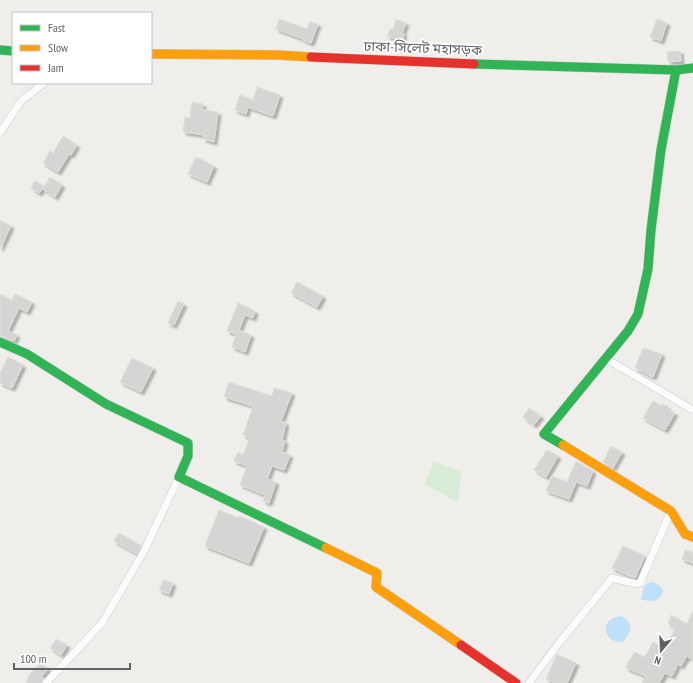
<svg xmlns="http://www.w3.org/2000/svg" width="693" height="683" font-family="'PT Sans Narrow','Noto Sans Bengali',sans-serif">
  <defs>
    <filter id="shadow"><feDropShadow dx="3" dy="3" stdDeviation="1" flood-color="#0004"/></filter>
  </defs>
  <rect width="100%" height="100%" fill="#efeeea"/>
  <path fill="#d8ebd6" d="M433,461L461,472L458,502L425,485Z"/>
  <path fill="#bfe0f9" d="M652,582L659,585L663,590L662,595L655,601L641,600C643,592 642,583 652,582Z
    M621,616C634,623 632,632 623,642C603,643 598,619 621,616Z"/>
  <path fill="#d6d5d3" stroke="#deddd9" filter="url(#shadow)" d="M279,19L307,29L310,22L318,24L311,43L303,40V39L276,29Z
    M396,19L406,23L402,33L404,34L402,41L387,36L390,29L393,30Z
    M657,19L667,23L661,41L650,37Z
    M680,51L681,61L668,62L667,52Z
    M257,87L280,95L273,116L248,107L246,114L235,110L240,95L253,100Z
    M192,102L203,104L202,110L218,112L214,142L203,139L204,135L183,132L185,117L190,118Z
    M63,136L77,145L71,155L69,154L58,172L43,163L50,151L53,153Z
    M196,157L214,166L207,182L188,174Z
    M50,177L62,185L55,197L43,189Z
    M35,181L44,186L39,193L31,188Z
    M0,220L11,226L0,249Z
    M297,282L323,296L317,307L291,293Z
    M0,294L12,300L15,294L32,302L27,312L19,308L8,331L17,335L14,341L0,336Z
    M178,301L184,304L174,325L168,323Z
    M238,303L255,311L253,318L245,315L239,330L251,335L245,352L232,347L236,334L227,331Z
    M643,348L662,354L653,377L635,368Z
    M8,357L23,365L12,388L0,383V373Z
    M132,358L153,368L141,392L120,382Z
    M229,382L272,396L274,388L292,393L281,421L286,423L282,440L285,441L282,452L290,455L284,470L272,466L267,479L276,482L269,503L263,501L265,495L240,485L247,466L234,461L238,452L243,455L250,438L243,435L253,406L224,397Z
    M653,401L661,406L662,404L668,407L667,409L675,413L665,430L643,418Z
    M529,408L541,416L534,425L523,417Z
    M611,446L622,452L613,468L603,462Z
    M547,450L558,456L546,477L534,470Z
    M576,461L593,471L587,486L576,482L569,499L546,491L552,476L567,482Z
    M219,510L238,518L239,516L264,527L249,563L205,546Z
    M119,533L141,546L137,554L114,541Z
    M623,546L645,556L635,578L612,568Z
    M685,550L693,553V563L682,559Z
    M164,580L173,583L169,594L159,590Z
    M693,610V660L687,656L681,666L678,664L672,676L665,673L659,683H642L646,676L626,668L630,658L631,659L634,652L645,657L653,642L662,648L665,643L668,644L674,630L673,629L674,627L668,624L671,615L687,624Z
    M56,639L67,645L61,655L50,648Z
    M557,654L576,663L567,683H555L546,679Z
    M40,663L48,669L41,677L44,678L41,683H26L30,673H31Z"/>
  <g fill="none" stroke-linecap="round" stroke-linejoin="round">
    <defs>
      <path id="street" d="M0,133L21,101L44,83
        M605,358L693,410
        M46,683L102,623L143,553L179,477
        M529,683L559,643L612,578L637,584L640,583L671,511"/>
      <path id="fast" d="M0,50L13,51
        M474,64L676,70L693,68
        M0,342L27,354L106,404L188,443V456L179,477L326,548
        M563,445L544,434L628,331L638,314L648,269L651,230L661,150L676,70"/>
      <path id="slow" d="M151,54L277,55L311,57
        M563,445L671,511L685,534L693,537
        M326,548L377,573L376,587L461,645"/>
      <path id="jam" d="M311,57L474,64
        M461,645L516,683"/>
    </defs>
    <use href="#street" stroke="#cbcccc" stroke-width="8"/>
    <use href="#fast" stroke="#cacacb" stroke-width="10"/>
    <use href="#slow" stroke="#cacacb" stroke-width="10"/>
    <use href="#jam" stroke="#cacacb" stroke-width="10"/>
    <use href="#street" stroke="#fdfcfc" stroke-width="7"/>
    <use href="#fast" stroke="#30b455" stroke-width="9"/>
    <use href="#slow" stroke="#ff9f0a" stroke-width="9"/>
    <use href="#jam" stroke="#e5322d" stroke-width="9"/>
  </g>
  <g text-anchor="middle" stroke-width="3.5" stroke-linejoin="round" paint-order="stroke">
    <g font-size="14" fill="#5f6368" stroke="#fff">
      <text transform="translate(423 48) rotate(2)" y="5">ঢাকা-সিলেট মহাসড়ক</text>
    </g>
  </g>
  <rect x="12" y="12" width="140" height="72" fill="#ffffff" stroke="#bfc1c3"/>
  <rect x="20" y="25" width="20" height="6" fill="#30b455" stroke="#bfc1c3"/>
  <text x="48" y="32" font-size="12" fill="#5f6368">Fast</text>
  <rect x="20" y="45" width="20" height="6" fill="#ff9f0a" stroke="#bfc1c3"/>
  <text x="48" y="52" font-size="12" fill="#5f6368">Slow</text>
  <rect x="20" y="65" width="20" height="6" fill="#e5322d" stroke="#bfc1c3"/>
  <text x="48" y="72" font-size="12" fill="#5f6368">Jam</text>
  <g transform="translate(661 651) rotate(199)" stroke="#ffffff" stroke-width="3" paint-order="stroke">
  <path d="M0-3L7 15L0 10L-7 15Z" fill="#5f6368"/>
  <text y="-6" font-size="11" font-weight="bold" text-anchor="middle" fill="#5f6368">N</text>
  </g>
  <path d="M14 663v6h116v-6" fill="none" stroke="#5f6368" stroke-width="2"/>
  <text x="20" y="663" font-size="12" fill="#5f6368" stroke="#ffffff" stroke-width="3" paint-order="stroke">100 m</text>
</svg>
